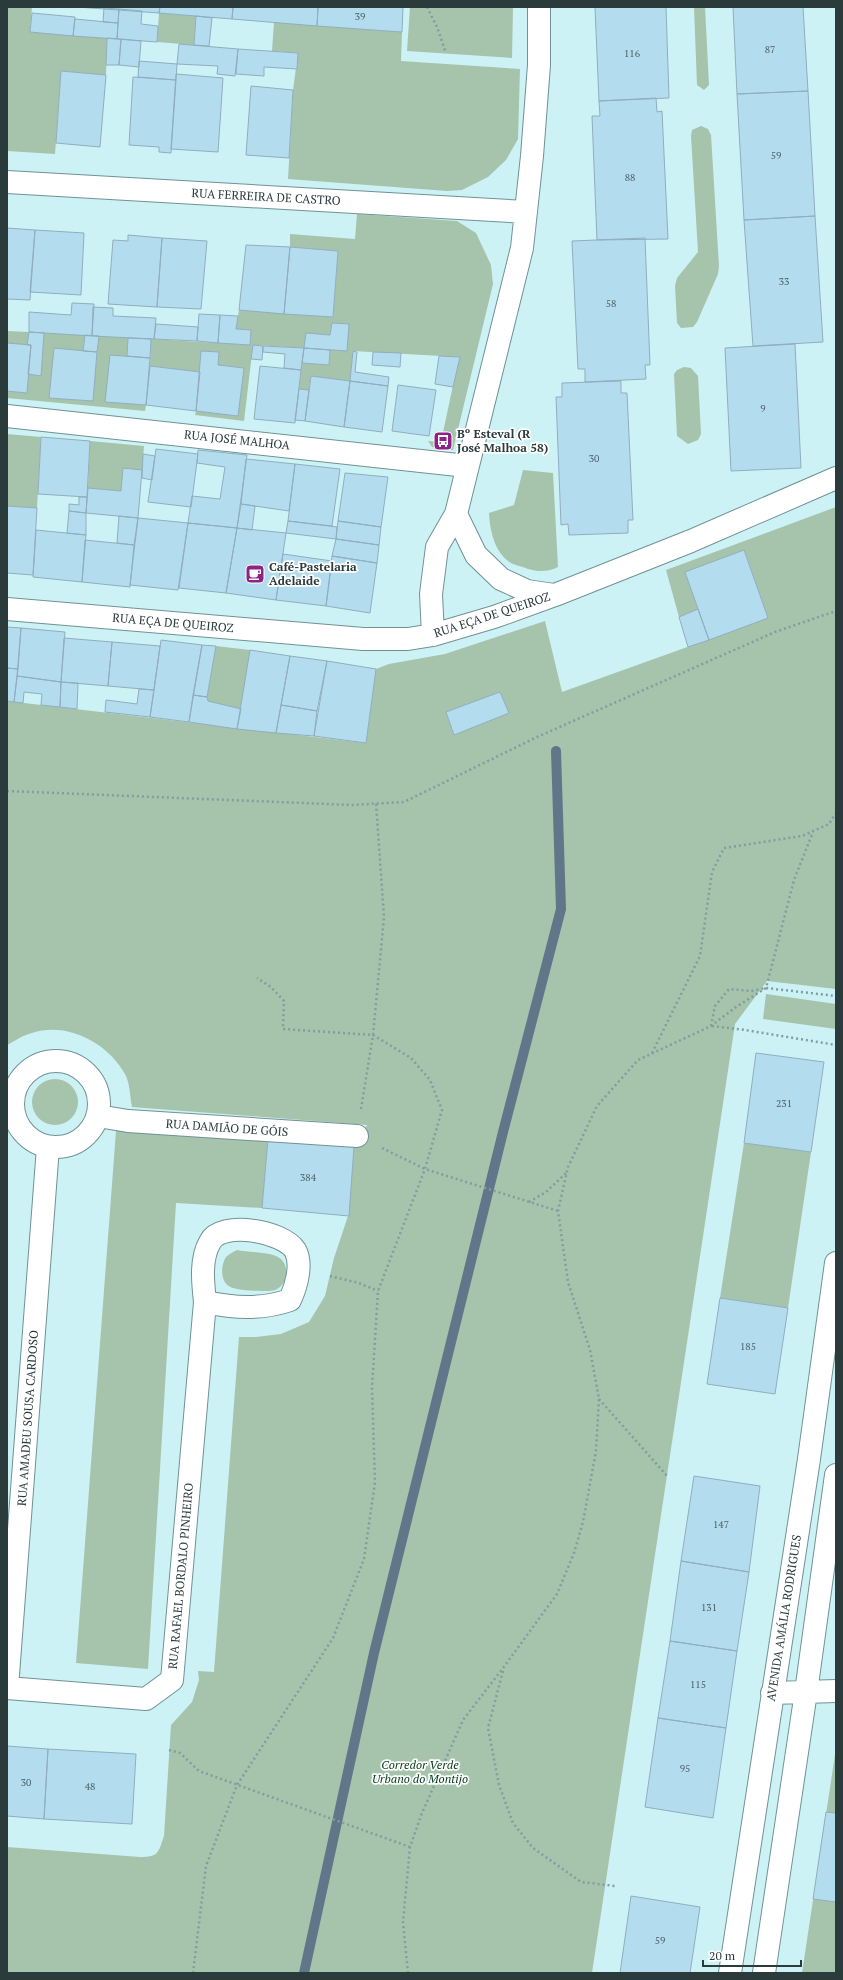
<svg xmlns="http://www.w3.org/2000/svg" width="843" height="1980" font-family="'PT Serif',serif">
  <rect width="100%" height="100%" fill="#ccf2f5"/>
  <path fill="#a6c3ac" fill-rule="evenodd" d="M7,7H32L30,32L107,38L106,75L61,71L55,154L7,151Z
    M410,7H513L512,58L407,51Z
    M694,7H705L709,85L704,90L697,85Z
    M159,13L196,16L194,45L157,42Z
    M274,22L402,32L401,61L520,69L518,139L506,160L488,177L462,190L447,191L288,179L293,90L298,53L272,51Z
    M701,126L708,129L711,135L719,266L718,274L697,322L693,327L681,328L677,323L675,286L677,278L698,252L691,136L692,130Z
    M357,214L457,221L476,233L491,265L493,284L453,450L432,447L428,441L441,442L459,357L353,351L350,381L311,376L309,390L299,389L302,363L329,365L330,350L348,324L332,323L330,335L306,333L304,348L253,345L244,421L195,415L196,411L238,416L244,368L218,365L219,352L201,351L200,372L150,366L151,339L250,345L251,330L236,329L239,310L333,317L338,251L290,247V234L355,239Z
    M7,331L29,332L27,345L7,343Z
    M44,333L85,335L83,351L54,349L50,398L92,401L99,336L128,338L127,356L105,402L146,405L145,411L7,398V391L27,393L28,374L41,376Z
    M684,367L691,368L698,376L701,434L698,440L688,444L677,436L674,374L677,370Z
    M7,434L41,437L37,508L7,506Z
    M90,441L144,446L142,470L123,468L121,491L88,488Z
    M523,470L553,473L558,567C549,572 538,572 528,569C522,566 512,565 508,561C494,550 490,530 489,513L514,505Z
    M836,507V989L767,981L735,1024L592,1973H7V1847L140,1857C159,1857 158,1853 164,1836L171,1725L192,1702L199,1680L198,1671L214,1672L239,1337H256L281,1334L309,1322L325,1296L334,1258L348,1216L354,1146L367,1125L132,1107C130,1097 130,1083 125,1074C108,1043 67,1021 32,1033C23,1035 15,1041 7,1045V701L366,743L376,669L389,664L445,654L545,621L562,692L768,618L744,550L685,572L698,609L679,617L666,570ZM500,692L509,713L454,735L446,712Z
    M216,646L250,650L241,709L208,701L207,697Z
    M766,994L836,1004V1029L763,1019Z
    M32 1102a23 23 0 1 1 46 0a23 23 0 1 1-46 0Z
    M126,1129L268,1139L262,1208L176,1203L148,1669L76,1663L116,1131Z
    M744,1143L811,1152L788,1308L720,1298Z
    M237,1250C247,1252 267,1252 276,1256C293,1263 288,1291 269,1291C258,1291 243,1291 233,1288C220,1285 220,1266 226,1257C229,1254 233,1252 237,1250Z
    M836,1748V1973H802Z"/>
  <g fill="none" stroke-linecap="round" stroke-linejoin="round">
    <path stroke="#62768a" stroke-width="10" d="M304,1973L374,1653L503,1132L561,909L556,751"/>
  </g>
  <path fill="#b4dcef" stroke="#90aebd" d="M77,7H160L159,13Z
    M160,7H233L232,19L159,13Z
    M233,7H318L317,26L232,19Z
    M318,7H403L402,32L317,26Z
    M595,7H666L669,98L599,101Z
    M733,7H803L808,91L737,94Z
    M104,8L119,9L118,23L103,22Z
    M119,9L142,11L141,24L158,26L157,42L117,39Z
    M32,13L75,17L73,36L30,32Z
    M196,16L212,18L209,46L194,45Z
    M75,19L118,23L117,39L73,36Z
    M107,38L121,39L119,65H106Z
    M121,39L141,41L139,67L119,65Z
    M179,44L238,49L235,76L217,74L218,66L177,64Z
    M238,49L298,53L297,69L264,67V76L236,74Z
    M139,61L177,64L176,80L138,77Z
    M61,71L106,75L100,147L56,143Z
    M176,74L223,78L218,152L171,149Z
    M133,77L176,80L171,153L159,152V147L129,145Z
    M251,86L293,90L289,158L246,155Z
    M808,91L815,216L744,220L737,94Z
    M656,98L657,112L662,111L668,239L597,240L592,116H600L599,101Z
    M815,216L823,342L753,346L744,220Z
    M7,228L35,230L30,300L7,299Z
    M35,230L84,233L81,295L30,292Z
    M128,235L162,238L157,307L108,304L113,240L128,241Z
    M162,238L207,241L201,309L157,307Z
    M645,238L650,365H645L646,379L585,382V369H578L572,241Z
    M246,245L290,247L284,314L239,310Z
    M290,247L338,251L333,317L284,314Z
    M72,303L94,304L92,336L29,332V312L71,315Z
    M93,307L113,308V316L156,318L154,339L92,336Z
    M199,314L220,315L218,343L197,341Z
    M220,315L238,316L236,329L251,330L250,345L218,343Z
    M332,323L349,324L347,351L304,348L306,333L330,335Z
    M156,324L198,327L197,341L154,339Z
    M29,332L44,333L41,376L28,374L31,345H27Z
    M85,335L99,336L97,352L83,351Z
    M128,338L151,339L150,358L127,356Z
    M7,343L31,345L27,393L7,391Z
    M795,344L801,468L731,471L725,348Z
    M253,345L263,346L262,360L251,359Z
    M263,346L304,348L301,370L284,368L285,354L263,352Z
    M54,348L97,352L93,401L49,398Z
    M304,348L330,350L329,365L302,363Z
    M201,351L219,352L218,365L244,368L238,416L196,411Z
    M353,351L357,352L355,372L389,377L388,386L350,381Z
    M373,352L401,353L400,367L372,365Z
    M110,355L150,358L146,405L105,402Z
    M439,356L460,357L453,387L435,384Z
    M150,366L200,372L196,411L146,405Z
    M260,366L301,370L295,423L254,419Z
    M311,376L350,381L344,427L305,421Z
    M350,381L388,386L382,432L344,427Z
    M621,381V393H627L633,520H628V533L569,535L568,524L561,525L556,397H562V383Z
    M398,385L436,390L429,436L392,431Z
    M299,389L309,390L305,421L295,420Z
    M41,437L90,441L87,497L38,494Z
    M156,449L198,454L191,507L148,502Z
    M198,450L247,455L237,528L188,523L192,496L220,499L225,467L197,463Z
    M143,454L155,456L152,480L142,478Z
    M246,459L295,464L289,511L241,504Z
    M295,464L340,469L332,526L288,521Z
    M123,468L142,470L138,518L86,513L88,488L121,491Z
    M345,473L388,477L381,527L338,521Z
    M79,497H87L86,513L69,511V504L79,505Z
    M241,504L255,506L252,530L237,528Z
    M7,506L37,508L33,575L7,573Z
    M69,511L86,513V535L67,533Z
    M119,516L138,518L134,545L117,543Z
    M138,518L188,523L178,590L130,585Z
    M288,521L337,527L336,539L286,533Z
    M338,521L381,527L379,545L336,539Z
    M188,523L237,528L226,593L179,588Z
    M237,528L286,533L276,600L226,593Z
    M36,530L86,535L82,582L33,577Z
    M336,539L379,545L377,563L332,556Z
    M85,540L134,545L130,587L82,582Z
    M744,550L768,618L709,640L685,572Z
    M283,554L332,561L326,606L276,600Z
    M332,556L377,563L370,613L326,606Z
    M698,609L709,640L688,647L679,617Z
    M7,627L21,628L18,669L7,668Z
    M21,628L65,632L61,682L17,676Z
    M64,638L112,642L108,686L61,682Z
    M161,640L202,645L189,722L150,717Z
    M112,642L160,646L154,690L108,686Z
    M202,645L216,646L207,697L193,695Z
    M250,650L290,656L276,733L237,729Z
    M290,656L327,661L317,711L281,705Z
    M327,661L376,669L366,743L314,736Z
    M7,668L18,669L14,702L7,701Z
    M17,676L61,682L60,707L41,705L42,694L24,692L23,703L14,702Z
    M61,682L78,683L77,709L60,707Z
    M139,689L154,690L150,717L105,712L106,700L137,704Z
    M500,692L509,713L454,735L446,712Z
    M193,695L207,697L208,701L241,709L237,729L189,722Z
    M281,705L317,711L314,736L276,733Z
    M756,1053L824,1062L811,1152L744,1143Z
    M268,1139L354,1146L349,1216L262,1208Z
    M720,1298L788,1308L775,1394L707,1384Z
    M694,1476L760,1486L749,1572L681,1561Z
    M681,1561L749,1572L737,1651L670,1641Z
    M670,1641L737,1651L726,1728L658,1718Z
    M658,1718L726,1728L713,1818L645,1807Z
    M7,1746L48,1749L44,1819L7,1816Z
    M48,1749L136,1754L132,1824L44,1819Z
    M826,1812L836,1813V1902L813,1899Z
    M631,1896L700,1907L690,1973H620Z"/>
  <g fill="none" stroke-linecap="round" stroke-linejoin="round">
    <defs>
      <path id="pedestrian" d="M7,1104L13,1106
        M98,1116L128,1121L357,1136"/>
      <path id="minor" d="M7,182L526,212
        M7,416L467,466
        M456,514L476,555L501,579L527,591L554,595
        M7,609L363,639H408L433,635L494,617L555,595L691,541L836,478
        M433,635L431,594L437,547L456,514L522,248L532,156L539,65V7
        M13 1104a43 43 0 1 1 86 0a43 43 0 1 1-86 0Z
        M7,1688L146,1699L172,1680L205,1302C203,1283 200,1259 210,1242C221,1220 283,1231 295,1250C303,1264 296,1287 290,1300C261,1310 234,1308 205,1302
        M7,1688L48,1147
        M772,1693L836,1691
        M730,1973L809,1459L836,1263
        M764,1973L806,1692L836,1475"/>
    </defs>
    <use href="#pedestrian" stroke="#6f9295" stroke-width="24"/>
    <use href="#minor" stroke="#6f9295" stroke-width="24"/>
    <path stroke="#819d9f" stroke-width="2.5" stroke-dasharray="2 3" stroke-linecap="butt" d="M410,7H411
      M427,7L437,27L446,53
      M7,791L352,805L404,802L537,737L775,632L836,611
      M711,1026L715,1006L729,989L751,991L766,988L836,996
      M712,1026L745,1030L836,1045
      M652,1053L700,956L712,872L724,848L802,836L829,824L836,813
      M361,1109L373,1035L384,917L376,803
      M382,1148L425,1169L558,1211
      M529,1202L546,1192L566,1173
      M330,1276L359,1283L378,1291
      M599,1399L668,1477
      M503,1671L488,1728L499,1785L513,1823L533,1848L581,1882L615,1886
      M169,1750L180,1753L199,1771L410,1847
      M193,1973L206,1866L237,1785L333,1638L364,1559L375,1482L372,1388L378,1291L425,1169L442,1110L430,1080L411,1058L373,1035L283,1029L284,1001L271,987L257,978
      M408,1973L403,1922L410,1847L422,1813L463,1720L503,1668L557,1594L574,1553L583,1522L596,1451L599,1399L590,1350L568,1282L558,1211L568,1167L597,1106L638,1060L711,1026L736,1007L766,988L794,880L813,832"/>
    <use href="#pedestrian" stroke="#fff" stroke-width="22"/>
    <use href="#minor" stroke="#fff" stroke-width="22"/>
  </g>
  <defs>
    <symbol id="bus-square" viewBox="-11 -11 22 22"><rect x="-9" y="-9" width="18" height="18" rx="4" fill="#8d2287" stroke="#fff"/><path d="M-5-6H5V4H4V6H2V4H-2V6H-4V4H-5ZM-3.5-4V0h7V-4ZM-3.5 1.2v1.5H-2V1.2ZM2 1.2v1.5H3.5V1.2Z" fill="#fff"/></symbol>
    <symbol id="cafe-square" viewBox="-11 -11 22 22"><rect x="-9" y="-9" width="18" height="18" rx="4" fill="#8d2287" stroke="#fff"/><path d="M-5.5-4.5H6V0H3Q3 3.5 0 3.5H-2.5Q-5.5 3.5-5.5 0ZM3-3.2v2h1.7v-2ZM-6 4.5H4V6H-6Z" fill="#fff"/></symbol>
  </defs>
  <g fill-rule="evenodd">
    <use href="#bus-square" x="432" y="430" width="22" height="22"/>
    <use href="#cafe-square" x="244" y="563" width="22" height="22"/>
  </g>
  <g text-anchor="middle" stroke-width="3.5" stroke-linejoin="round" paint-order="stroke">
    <g font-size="10" fill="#4d6268">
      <text x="360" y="20">39</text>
      <text x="770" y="53">87</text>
      <text x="632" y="57">116</text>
      <text x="776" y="159">59</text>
      <text x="630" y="181">88</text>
      <text x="784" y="285">33</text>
      <text x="611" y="307">58</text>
      <text x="763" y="412">9</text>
      <text x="594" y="462">30</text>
      <text x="784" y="1107">231</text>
      <text x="308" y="1181">384</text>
      <text x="748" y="1350">185</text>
      <text x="721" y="1528">147</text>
      <text x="709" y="1611">131</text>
      <text x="698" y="1688">115</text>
      <text x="685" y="1772">95</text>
      <text x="26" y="1786">30</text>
      <text x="90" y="1790">48</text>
      <text x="660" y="1944">59</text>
    </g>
    <g font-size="12" fill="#2b3a3b" stroke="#fff">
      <text transform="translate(266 197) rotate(3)" y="4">RUA FERREIRA DE CASTRO</text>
      <text transform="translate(237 440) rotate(6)" y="4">RUA JOSÉ MALHOA</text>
      <text transform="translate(492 615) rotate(-18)" y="4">RUA EÇA DE QUEIROZ</text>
      <text transform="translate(173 623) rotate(5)" y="4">RUA EÇA DE QUEIROZ</text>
      <text transform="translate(227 1128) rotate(4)" y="4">RUA DAMIÃO DE GÓIS</text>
      <text transform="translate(28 1418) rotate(-86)" y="4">RUA AMADEU SOUSA CARDOSO</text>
      <text transform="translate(181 1576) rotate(-85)" y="4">RUA RAFAEL BORDALO PINHEIRO</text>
      <text transform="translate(784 1618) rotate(-81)" y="4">AVENIDA AMÁLIA RODRIGUES</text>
    </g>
    <g font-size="12" font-weight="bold" fill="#2b3a3b" stroke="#fff" text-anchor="start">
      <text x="457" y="438">Bº Esteval (R<tspan x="457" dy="14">José Malhoa 58)</tspan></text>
      <text x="269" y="571">Café-Pastelaria<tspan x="269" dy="14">Adelaide</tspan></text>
    </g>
    <g font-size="12" font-style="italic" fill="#003a19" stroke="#fff">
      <text x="420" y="1769">Corredor Verde<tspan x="420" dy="14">Urbano do Montijo</tspan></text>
    </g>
  </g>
  <rect width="843" height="1980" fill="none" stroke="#2b3a3b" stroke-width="16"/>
  <path d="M703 1960v6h98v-6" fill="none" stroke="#2b3a3b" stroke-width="2"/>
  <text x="709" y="1960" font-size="12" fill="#2b3a3b" stroke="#ffffff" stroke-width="3" paint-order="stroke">20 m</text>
</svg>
